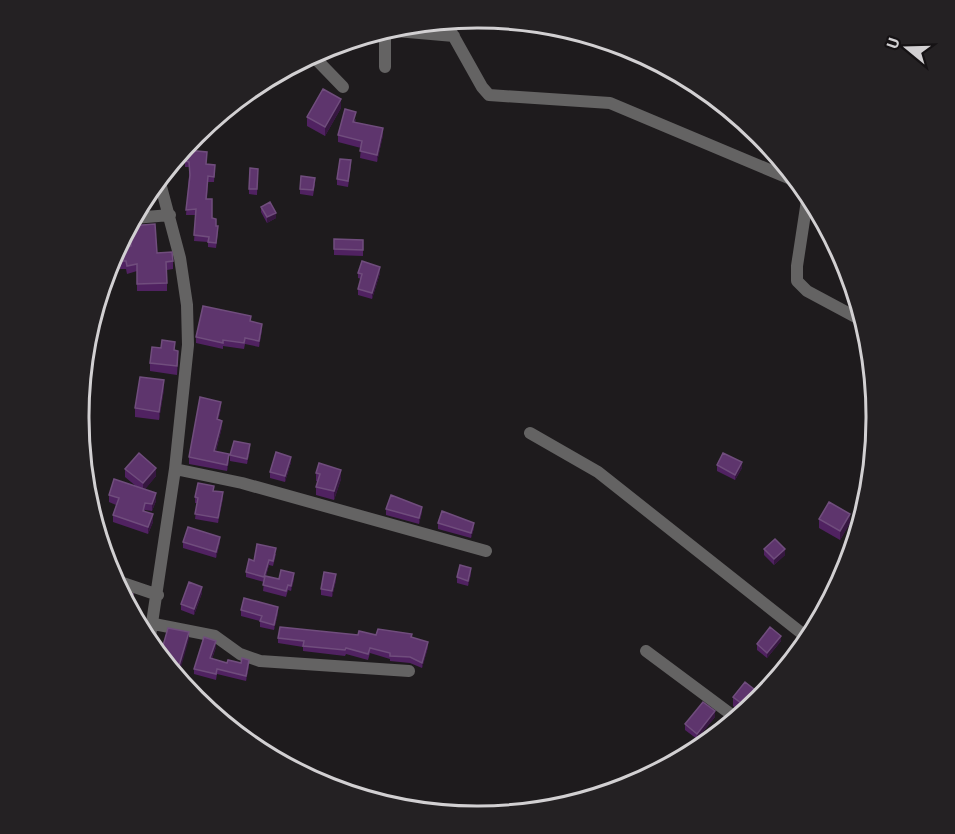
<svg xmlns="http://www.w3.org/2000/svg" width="955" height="834" font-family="Barlow,sans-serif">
  <rect width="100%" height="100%" fill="#1e1b1d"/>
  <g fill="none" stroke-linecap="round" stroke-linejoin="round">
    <path stroke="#646363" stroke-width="12" d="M445,21L482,87L489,95L610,103L798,182
      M385,30L454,36
      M312,55L343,87
      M385,67V30
      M808,194L797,266V281L807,291L863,321
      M134,218L170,215
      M530,433L598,472L809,639
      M175,469L242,483L486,551
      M114,580L158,595
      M154,624L215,636L240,654L260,661L409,671
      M149,643L175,469L188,345L187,305L180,258L159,179
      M646,651L736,718"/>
  </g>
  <path fill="#502261" d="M341,108L325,136L307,126V117Z
    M356,119L355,122L383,135L377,162L360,158L361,148L338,142V135Z
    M185,161L215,165L214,182H208L207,199L212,218L218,232L216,248L208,247V242L194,241L196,215H186L189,176V167H185Z
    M351,166L348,187L337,185V179Z
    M258,169L257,195L249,194V189Z
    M315,184L313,196L300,194V189Z
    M261,207L276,218L267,223L261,212Z
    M129,226L157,253L173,261V269L167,270V291H137V271L127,274L126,269H108L117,249L130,246Z
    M334,239L363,240V256L334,255Z
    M358,273H380L372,299L358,295V289L361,279L358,278Z
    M251,321L262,330L259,347L245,344L244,349L223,346V349L196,343V337Z
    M175,350L178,359L177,375L150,371V363Z
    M164,389L159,420L135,417V408Z
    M221,408L218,420L222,427L216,451L229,461L227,471L189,464V457Z
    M250,450L247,464L230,461V455Z
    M291,462L285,482L270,478V472Z
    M717,465L742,468L735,480L717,471Z
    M125,469L156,476L144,490L156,501L152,511L145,510L144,512L153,522L148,534L113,522V515L116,505L109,502V495L137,487L125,477Z
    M316,473L341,479L334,500L316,495V487L318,482L316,481Z
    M214,491L223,498L218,523L195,519L197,503H195V497Z
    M386,509L422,512L419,524L386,515Z
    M819,519L850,523L840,540L819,528Z
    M438,523L474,528L471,538L438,529Z
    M183,542H220L216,558L183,548Z
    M764,549L785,555L774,565L764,555Z
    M276,554L273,566L269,565L266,576L279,579H294L291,591L288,590L286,597L263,591L264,582L246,577V572L254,561Z
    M471,574L468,586L457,583V577Z
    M336,580L332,597L321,595V589Z
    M202,593L194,615L181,610V604Z
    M241,610L278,613L274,630L260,627V621L241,616Z
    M358,635L412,638L428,647L422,668L410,663L390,661V659L370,653L368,660L346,654L345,656L303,651V647L278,643V638Z
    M781,641L767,658L757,650V644Z
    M216,647L212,659L227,663L249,666L246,681L217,674L216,680L194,674V669Z
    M733,697L760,698L742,714L741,712L733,706Z
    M715,717L697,739L685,730V724Z"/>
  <path fill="#361740" d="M341,99V108L325,136V127Z
    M383,128V135L377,162V155Z
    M276,213V218L267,223V217Z
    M380,267V273L372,299V293Z
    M262,324V330L259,347V341Z
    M164,380V389L159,420V412Z
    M221,402V408L217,426V419Z
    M222,421V427L214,457V451Z
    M250,444V450L247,464V459Z
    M229,454V461L227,471V465Z
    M291,457V462L285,482V476Z
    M742,462V468L735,480V475Z
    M156,468V476L143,492V483Z
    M341,470V479L334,500V491Z
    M223,492V498L218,523V518Z
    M156,493V501L152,511V504Z
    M422,507V512L419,524V518Z
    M153,514V522L148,534V527Z
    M850,514V523L840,540V531Z
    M474,523V528L471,538V533Z
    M220,537V542L216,558V552Z
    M785,549V555L774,565V559Z
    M269,560V565L264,582V577Z
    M471,568V574L468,586V581Z
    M294,573V579L291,591V586Z
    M336,574V580L332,597V591Z
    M202,587V593L194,615V609Z
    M133,594V601L130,610L129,607Z
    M278,607V613L274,630V625Z
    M189,632V639L178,678L176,676Z
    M781,636V641L767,658V653Z
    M216,641V647L210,664V658Z
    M428,642V647L422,668V663Z
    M249,660V666L246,681V676Z
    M760,694V698L750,707Z
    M715,711V717L697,739V734Z"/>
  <path fill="#5e356d" stroke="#704d7d" stroke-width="1.5" d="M323,89L341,99L325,127L307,117Z
    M345,109L356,112L353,122L383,128L377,155L360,151L362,141L338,135Z
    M186,150L207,152L206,164L215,165L214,177L208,176L206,199H212V218L216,219V226H218L216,243L208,242L209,237L194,235L196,209L186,210L190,175L189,162L185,161Z
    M340,159L351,160L348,181L337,179Z
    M250,168L258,169L257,189H249Z
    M301,176L315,178L313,190L300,189Z
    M270,202L276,213L267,217L261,207Z
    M155,224L157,253L172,252L173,261L166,262L167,283L137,284V264L127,266L126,261H111L117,249L131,246L129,226Z
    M334,239L363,240V250L334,249Z
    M362,261L380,267L372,293L358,289L362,274L358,273Z
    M203,306L251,316L250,321L262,324L259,341L245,338L244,343L223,340V343L196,337Z
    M162,340L175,342L174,350L178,351L177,366L150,363L152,347L161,348Z
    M140,377L164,380L159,412L135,408Z
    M200,397L221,402L217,419L222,421L214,451L229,454L227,465L189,457Z
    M80,400H81V424H79V417Z
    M234,441L250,444L247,459L230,455Z
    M276,452L291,457L285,476L270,472Z
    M139,453L156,468L143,483L125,469Z
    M723,453L742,462L735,475L717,465Z
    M319,463L341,470L334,491L316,487L320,474L316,473Z
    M114,479L156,493L152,504L145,503L143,511L153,514L148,527L113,515L119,498L109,495Z
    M198,483L214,486L213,491L223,492L218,518L195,514L198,498L195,497Z
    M391,495L422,507L419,518L386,509Z
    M829,502L850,514L840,531L819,519Z
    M442,511L474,523L471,533L438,523Z
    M188,527L220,537L216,552L183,542Z
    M775,539L785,549L774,559L764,549Z
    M257,544L276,548L273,561L269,560L264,577L246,572L249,559L254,561Z
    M460,565L471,568L468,581L457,577Z
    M281,570L294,573L291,586L288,585L286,591L263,585L265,576L279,579Z
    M324,572L336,574L332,591L321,589Z
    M189,582L202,587L194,609L181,604Z
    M120,590L133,594L129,607Z
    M244,598L278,607L274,625L260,621L262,616L241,610Z
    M280,627L358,635L359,631L376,635L378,629L412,634L411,637L428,642L422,663L410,657L390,656V653L370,648L368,654L346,648L345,650L303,646L304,641L278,638Z
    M770,627L781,636L767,653L757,644Z
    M168,628L189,632L176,676L160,656Z
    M204,637L216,641L210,658L227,663L228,660L241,663L242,658L249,660L246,676L217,669L216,674L194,669Z
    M745,682L760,694L750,707L745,711L741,703L733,697Z
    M703,702L715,711L697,734L685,724Z"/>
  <path d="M0 0H955V834H0ZM477 28H478A388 388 0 0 1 866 416V418A388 388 0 0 1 478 806H477A388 388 0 0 1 89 418V416A388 388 0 0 1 477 28Z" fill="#242123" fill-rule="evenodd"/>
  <path fill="none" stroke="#d2d0d2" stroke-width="3" d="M477 28H478A388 388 0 0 1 866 416V418A388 388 0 0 1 478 806H477A388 388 0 0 1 89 418V416A388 388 0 0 1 477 28Z"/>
  <g transform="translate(907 48) rotate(289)" stroke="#151214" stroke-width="4.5" paint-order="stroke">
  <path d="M0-4.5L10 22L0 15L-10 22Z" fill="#d2d0d2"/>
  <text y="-9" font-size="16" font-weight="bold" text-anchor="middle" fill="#d2d0d2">U</text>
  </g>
</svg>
